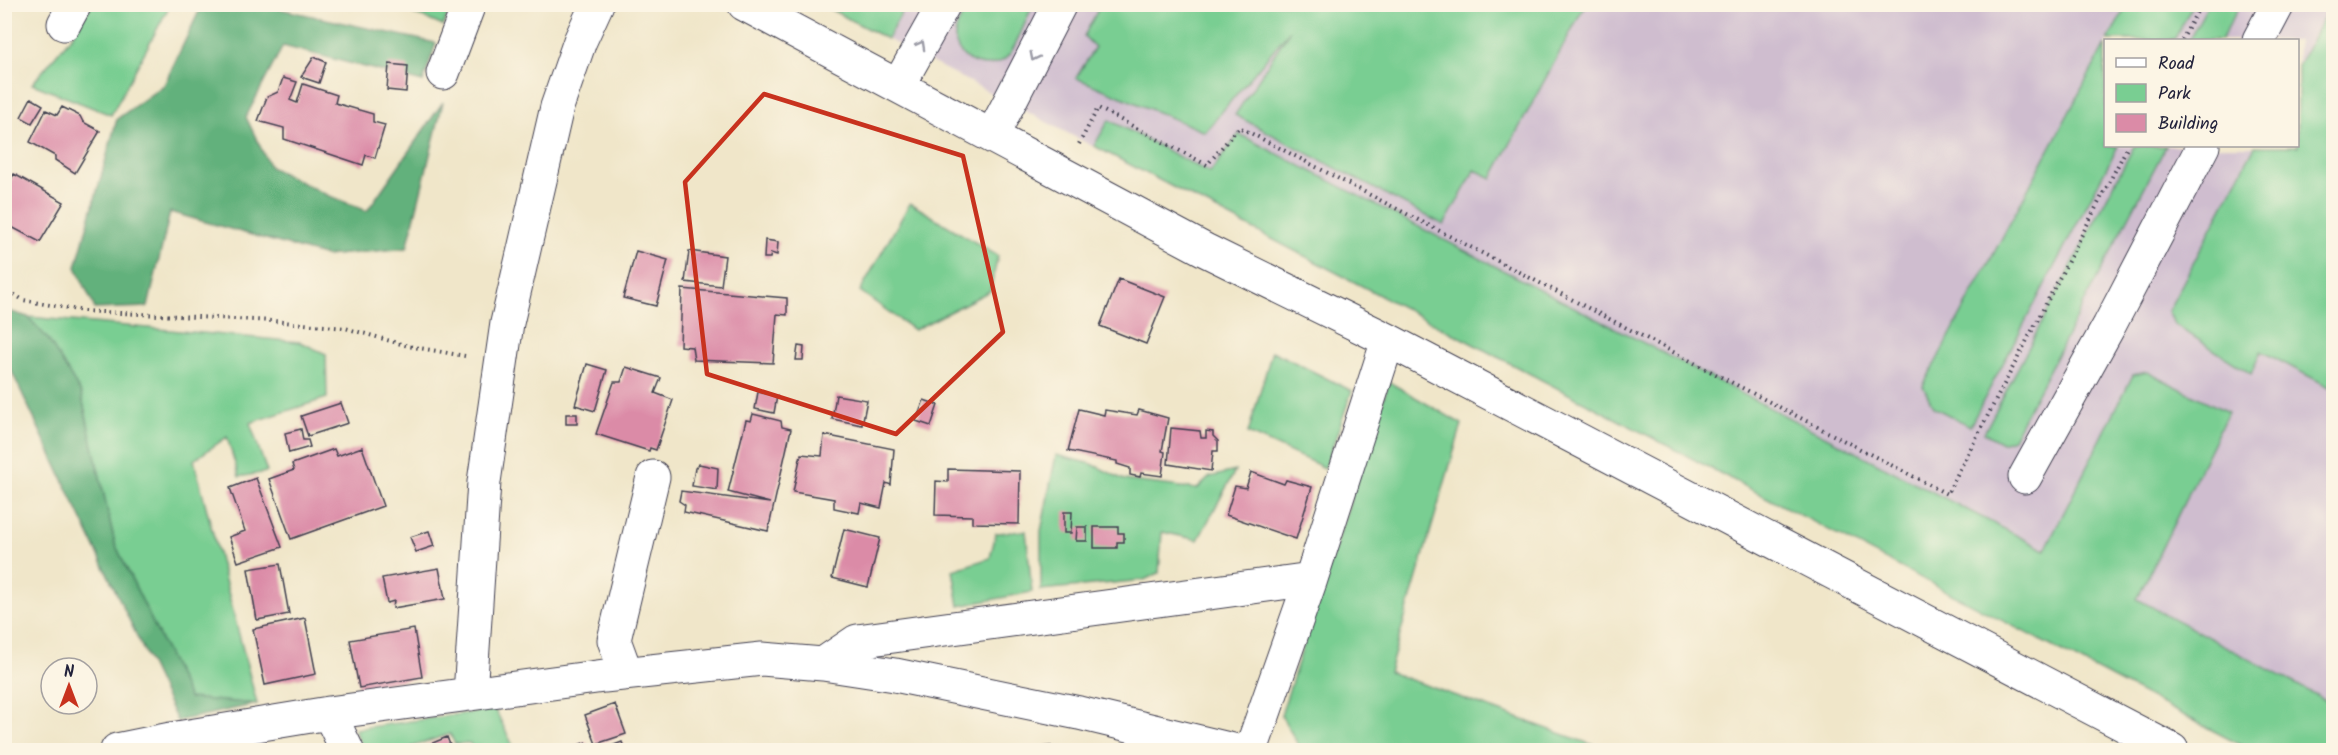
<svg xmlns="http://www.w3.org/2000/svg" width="2338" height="755" font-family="Kalam,sans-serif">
  <rect width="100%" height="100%" fill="#fcf5e5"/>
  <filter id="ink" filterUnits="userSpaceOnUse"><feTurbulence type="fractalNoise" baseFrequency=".0167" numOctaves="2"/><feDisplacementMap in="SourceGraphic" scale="12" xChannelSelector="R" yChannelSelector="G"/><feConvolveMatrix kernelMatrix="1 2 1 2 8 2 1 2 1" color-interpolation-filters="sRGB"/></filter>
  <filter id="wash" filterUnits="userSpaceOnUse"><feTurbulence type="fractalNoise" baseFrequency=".008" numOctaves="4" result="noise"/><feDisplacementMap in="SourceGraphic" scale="24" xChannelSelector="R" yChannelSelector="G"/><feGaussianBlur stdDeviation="1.35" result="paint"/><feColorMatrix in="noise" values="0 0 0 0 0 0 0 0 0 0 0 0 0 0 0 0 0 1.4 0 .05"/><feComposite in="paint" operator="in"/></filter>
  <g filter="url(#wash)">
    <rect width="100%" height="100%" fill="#f0e6c9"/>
    <path fill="#cfbdcf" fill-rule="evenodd" d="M822,5H2333V750H2250ZM2106,40H2298V146H2106Z"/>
    <path fill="#79ce92" stroke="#4e7866" stroke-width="1.5" d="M969,4L1033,5C1027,17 1017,45 1009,55C992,74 958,64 955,39C954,27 963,15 969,4Z
      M1101,4H1585V5L1492,178L1475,170L1444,225L1235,115L1290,30L1205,132L1076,78L1095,47L1084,36Z
      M91,5H170L111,115L32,84L72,36Z
      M394,5H452L443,26Z
      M822,5H906L887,39Z
      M2127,5V4L2193,5L2174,40H2108Z
      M2208,5H2240L2221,40H2189Z
      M2330,5H2334L2333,389L2261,351L2251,374L2174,324L2168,311L2255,146H2298V66Z
      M2105,45L2106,146H2118L1970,426L1933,407L1923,386Z
      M1109,120L1210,173L1239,134L2045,550L2133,375L2147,372L2228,412L2137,599L2333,704V750H2250L1094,146Z
      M2134,146H2166L2013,439L2002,443L1984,433Z
      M910,203L998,256L990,291L914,330L860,291Z
      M28,317L300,342L326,354L327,398L250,423L267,472L239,477L227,437L194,460L257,704L189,699L115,544L81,393Z
      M1272,351L1352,391L1325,468L1248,433Z
      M1389,382L1462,424L1389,672L1607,750H1310L1300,748L1281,715Z
      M1056,455L1092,464L1124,480L1197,489L1210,477L1235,471L1198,540L1162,532L1159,573L1144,580L1041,590V531Z
      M1026,531L1032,592L959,606L953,570L990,558L996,533Z
      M495,709L515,750H473L470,743L455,744L450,734L411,747L412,750H363L355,729Z"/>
    <path fill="#62b17c" stroke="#426a5c" stroke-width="1.5" d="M202,5H282L280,9L436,43L423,82L283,46L246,117L270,167L327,195L367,211L443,102L407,248L326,256L170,212L148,307L95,309L76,267L117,119L164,85Z
      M5,310L28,317L48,339L81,393L115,544L189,698L257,704L177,721L5,357Z"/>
    <g id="blocks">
      <path fill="#db8ba7" d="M314,57L326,62L319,83L301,77Z
        M389,64L408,66L406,92L387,90Z
        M283,78L297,82L290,100L297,103L303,84L337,95L335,103L373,114V122L385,125L375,158L366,155L363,165L284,139V128L258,121L267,97L278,92Z
        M31,98L43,105L32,123L21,117Z
        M62,107L80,116L83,122L100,131L75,173L55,160V156L30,142L46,110L57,115Z
        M14,174L64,202L40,242L4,223V190Z
        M765,240L778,242L777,255L771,253L770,258H764Z
        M636,251L668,260L656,306L623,298Z
        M689,251L725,256L721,286L685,282Z
        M1119,279L1165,297L1146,344L1100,326Z
        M682,289L787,298V315L777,314L773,363L694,360L692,347L680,346Z
        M798,346L804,347L803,360H796Z
        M587,364L607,370L595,411L575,405Z
        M626,367L661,378L655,393L673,400L656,450L650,448L649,451L596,434L614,382H621Z
        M758,392L777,396L774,413L755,409Z
        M836,395L867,400L862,425L832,419Z
        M924,400L938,405L931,426L916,421Z
        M341,403L348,423L308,436L301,416Z
        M1079,409L1104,415L1105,410L1137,415L1139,410L1168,418L1162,451L1165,452L1162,476L1141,473L1140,477L1130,475V468L1117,464V461L1068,451Z
        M566,414H577V424H566Z
        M753,414L781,421L782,427L791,429L768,531L684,512L685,505L679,501L681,491L770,503L728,492L746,420L751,421Z
        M1171,428L1200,431L1201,438H1206V431L1213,432V436L1218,441V451H1213L1211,471L1168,464Z
        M301,429L303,440H308L310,447L289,453L285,433Z
        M824,435L894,449L891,485L886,483L881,508L861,503L859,513L834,508V499L793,492L801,454L822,456Z
        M362,447L383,506L291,539L269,479L294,470L292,464L334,449L337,456Z
        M699,464L718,468L717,490L692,486L695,468Z
        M948,469L1020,471L1019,524L972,523V516L935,515L936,481L948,482Z
        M1251,472L1284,484L1286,480L1312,487L1296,539L1226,515L1235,486L1246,488Z
        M256,478L282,547L238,562L229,537L245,531L230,488Z
        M1064,512H1072L1071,533H1064Z
        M1077,527H1087V541H1076Z
        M1094,527H1118V533H1124V542H1117V548H1094Z
        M844,529L880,538L868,587L832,578Z
        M429,531L434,546L416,552L410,537Z
        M280,564L289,614L257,620L248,569Z
        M439,568L445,599L393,608L394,601L387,603L382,578Z
        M305,618L316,674L265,685L253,629Z
        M414,629L422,677L359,688L350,640Z
        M615,704L626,734L596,744L585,715Z
        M447,737L452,750H416Z
        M586,742L591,750H566Z
        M622,742L625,750H601Z
        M1051,746L1052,750H1020V749Z"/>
    </g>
  </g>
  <g filter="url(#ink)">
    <use href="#blocks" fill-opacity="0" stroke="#413f50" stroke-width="1.5"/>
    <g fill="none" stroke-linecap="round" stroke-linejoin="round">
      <defs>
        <path id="minor" d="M744,4L1205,250L1388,340L2172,750
          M64,24L75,4
          M2259,40L2278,4
          M443,73L469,4
          M898,86L944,4
          M992,136L1060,4
          M2025,477L2109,326L2203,146
          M823,664L857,641L1311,579
          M626,673L614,640L653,477
          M470,694L484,482L507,323L557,107L580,41L597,4
          M329,713L347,750
          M117,750L171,739L329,713L604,676L762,659L823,664L895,675L1079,713L1233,750
          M1251,750L1311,579L1388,340"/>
      </defs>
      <use href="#minor" stroke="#413f50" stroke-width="35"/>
      <path stroke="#413f50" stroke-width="4" stroke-dasharray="1.5 4.5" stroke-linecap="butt" d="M2182,40L2201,4
        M1079,144L1098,108L1207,165L1239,127L1947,494L2128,146
        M4,288L23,300L83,311L273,321L345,328L408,346L465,356"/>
      <use href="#minor" stroke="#fff" stroke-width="33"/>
    </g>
    <defs><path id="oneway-chevron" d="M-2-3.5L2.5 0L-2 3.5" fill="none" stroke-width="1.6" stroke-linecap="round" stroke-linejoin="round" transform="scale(1.5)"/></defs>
    <g stroke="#9c9ca7">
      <use href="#oneway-chevron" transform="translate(921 45) rotate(-61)"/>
      <use href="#oneway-chevron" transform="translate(1034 57) rotate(117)"/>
    </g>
  </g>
  <path fill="none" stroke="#c8321e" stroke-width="4.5" stroke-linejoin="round" d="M764,94L963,156L1003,332L896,434L707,374L685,182Z"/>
  <rect width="2338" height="755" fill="none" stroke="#fcf5e5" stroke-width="24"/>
  <rect x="2104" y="39" width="195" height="108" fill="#fcf5e5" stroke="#a5a1a1" stroke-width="1.5"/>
  <rect x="2116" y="58" width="30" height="9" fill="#ffffff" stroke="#a5a1a1" stroke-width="1.5"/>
  <text x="2158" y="69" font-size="18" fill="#22223b">Road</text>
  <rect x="2116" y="84" width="30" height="18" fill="#79ce92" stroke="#a5a1a1" stroke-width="1.5"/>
  <text x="2158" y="99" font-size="18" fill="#22223b">Park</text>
  <rect x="2116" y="114" width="30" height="18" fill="#db8ba7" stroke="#a5a1a1" stroke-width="1.5"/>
  <text x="2158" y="129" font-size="18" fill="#22223b">Building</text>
  <g transform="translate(69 686)"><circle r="28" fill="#fcf5e5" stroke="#a5a1a1" stroke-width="1.5"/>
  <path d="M0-4.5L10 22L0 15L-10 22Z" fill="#c8321e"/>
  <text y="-9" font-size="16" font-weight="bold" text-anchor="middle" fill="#22223b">N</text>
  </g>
</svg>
